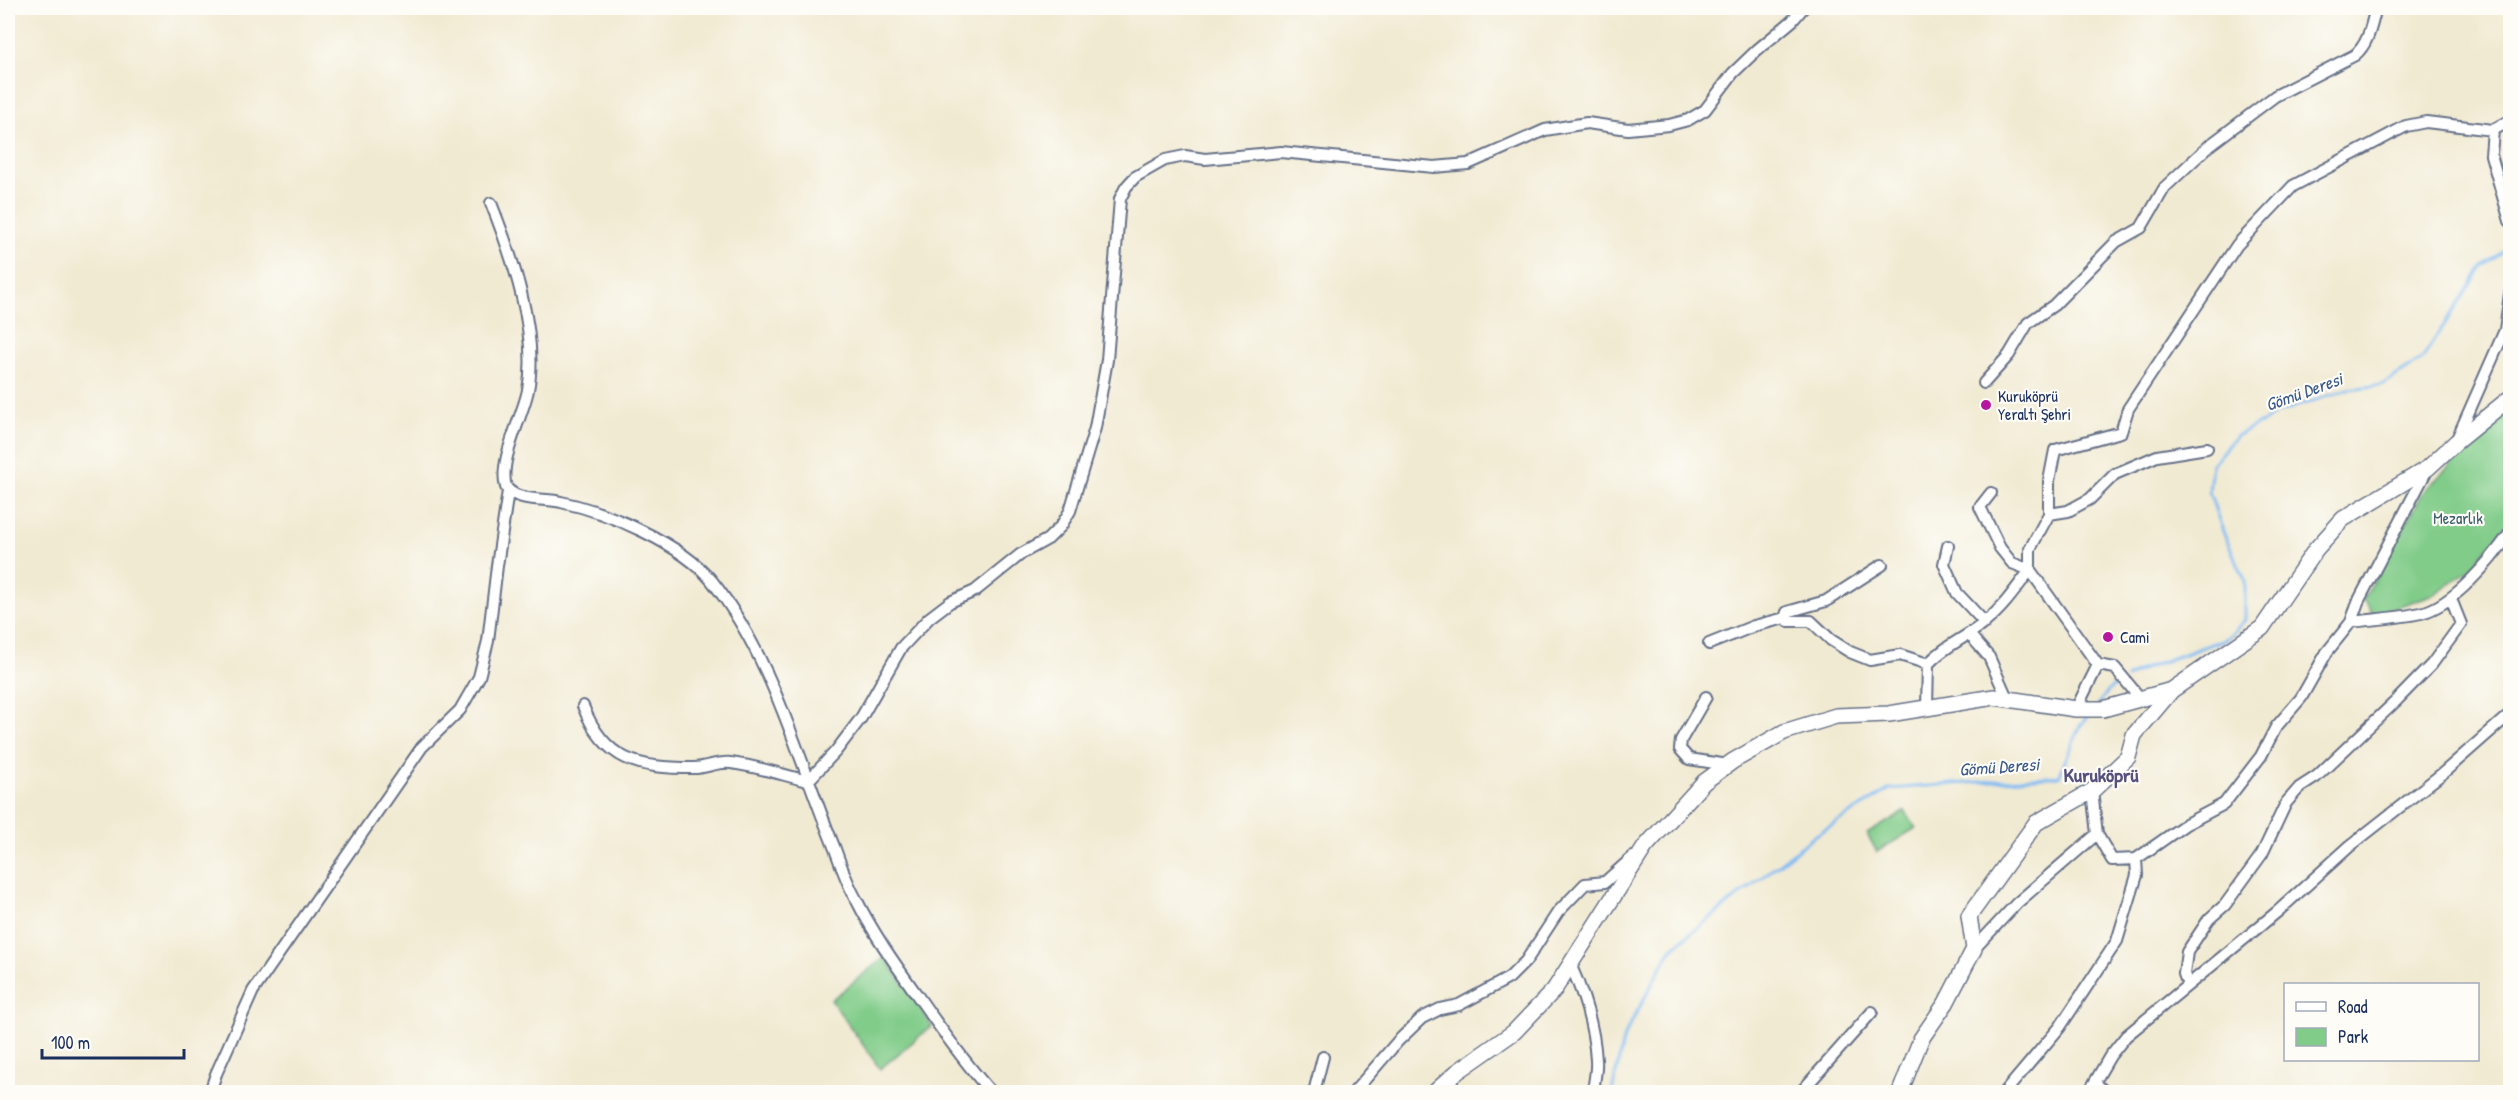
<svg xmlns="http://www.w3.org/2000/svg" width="2518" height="1100" font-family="'Patrick Hand',sans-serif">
  <rect width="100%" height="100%" fill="#fdfcf7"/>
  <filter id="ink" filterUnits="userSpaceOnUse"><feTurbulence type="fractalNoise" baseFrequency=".0167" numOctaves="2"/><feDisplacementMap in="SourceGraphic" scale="12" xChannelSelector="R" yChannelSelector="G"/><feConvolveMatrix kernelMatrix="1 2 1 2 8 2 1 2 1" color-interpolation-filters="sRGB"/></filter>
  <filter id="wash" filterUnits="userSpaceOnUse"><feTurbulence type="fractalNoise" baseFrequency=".008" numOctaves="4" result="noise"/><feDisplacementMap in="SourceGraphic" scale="24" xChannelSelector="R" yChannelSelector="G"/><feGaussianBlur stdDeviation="1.35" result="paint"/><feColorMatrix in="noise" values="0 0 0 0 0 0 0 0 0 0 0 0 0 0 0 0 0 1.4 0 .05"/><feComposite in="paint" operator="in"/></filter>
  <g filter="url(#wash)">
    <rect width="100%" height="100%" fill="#f1ead2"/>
    <path fill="#81cc89" stroke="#4e7e74" stroke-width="1.5" d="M2510,412V522L2468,571L2434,594L2374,615L2363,600L2424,491L2494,423Z
      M1905,811L1916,828L1877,852L1867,834Z
      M885,957L932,1026L880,1069L831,1000Z"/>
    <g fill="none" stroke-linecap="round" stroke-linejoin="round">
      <path stroke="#82bcf3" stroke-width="3" d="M2127,678L2140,670L2228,638L2245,620V580L2224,534L2209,492L2212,464L2236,436L2282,411L2349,389L2382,385L2421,360L2483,266L2510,247
        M2098,704L2110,689L2121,682
        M1612,1092L1624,1036L1671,949L1816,835L1890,789L2059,776L2080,726L2090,713"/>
    </g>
  </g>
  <g filter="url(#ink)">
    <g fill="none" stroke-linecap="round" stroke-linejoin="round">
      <defs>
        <path id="street" d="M2510,121L2493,130L2491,155L2510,221
          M491,203C512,256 539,333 528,390C523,416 498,461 506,487C516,502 545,498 561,502C608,512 682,544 712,581C773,658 798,759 835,849C841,866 847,883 856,899C873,933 895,964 917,995C940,1028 964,1062 991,1092
          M1984,383L2009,355L2028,323L2054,305L2116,242L2141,228L2165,187L2210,145L2275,96L2355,55C2369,43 2371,25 2376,8
          M2456,441L2505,330L2510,294
          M2049,514L2068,511L2090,499L2115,474L2157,456L2207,448
          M1948,546L1944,564L1957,593L1985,623
          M1882,565L1826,601L1787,612L1785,618L1788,621H1811L1831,640L1850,652L1870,660L1900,655L1928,664
          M2351,622C2374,619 2398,618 2421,613C2454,605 2491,560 2510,533
          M1969,634L1989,657L2008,700
          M1709,644L1754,626L1785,618
          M1706,697L1681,740L1680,749L1689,759L1728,765
          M2140,698L2115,668L2098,665L2030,570V549L2049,514V481L2055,450L2121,432L2128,409L2237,245L2293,186L2406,126L2426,122L2493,130
          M583,706C605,762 638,768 694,768C706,768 719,761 731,763C756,766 783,775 808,781L836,751L861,718L901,648L929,618L950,602L975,591L1021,554L1048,539L1061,526L1070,511L1095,428L1107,360L1120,199L1126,187L1135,177L1165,160L1185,156L1205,159L1281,152L1434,167L1468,164L1545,130L1587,123L1628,129L1669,125L1688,120L1705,110L1733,73L1757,50L1792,21L1803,8
          M1927,707L1928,664C1944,646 1966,638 1984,623C2003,608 2016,589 2030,570L2012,563L2000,548L1980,507L1991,493
          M2076,709L2098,665
          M2092,791L2097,834L2112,860L2136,859L2186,824L2224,804L2261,756L2276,727L2301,698L2327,652L2351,622L2358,602L2428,468
          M1974,949L2017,903L2097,834
          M1571,966C1584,995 1594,1027 1596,1060C1597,1070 1594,1082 1593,1092
          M2188,985L2184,974L2187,952L2209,919L2225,905L2262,854L2286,803L2299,788L2316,777L2396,701L2432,664L2461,624L2451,599
          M2095,1083L2105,1092
          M210,1092L216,1074L253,991L422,747L460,710L479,677L488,641L497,566L508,491
          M1314,1092L1323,1057
          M1354,1092L1398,1041L1422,1018L1440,1009L1459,1005L1509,978L1526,961L1558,912L1585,884L1605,882L1633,857
          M1801,1092L1872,1012
          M2005,1092L2060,1027L2117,941L2137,875L2136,859
          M2089,1092L2110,1056L2126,1036L2277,912L2350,846L2443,773L2510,714"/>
        <path id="secondary" d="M1435,1092L1457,1072L1514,1032L1554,990L1645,847L1704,782L1733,761L1784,732L1836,716L1889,714L1994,697L2076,709H2103L2172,690L2262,628L2316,549L2343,519L2428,468L2456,442L2510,398
          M1900,1092L1921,1039L1946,1003L1974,949L1969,916L2036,823L2092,791L2128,757L2134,735L2172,690"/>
      </defs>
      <use href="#street" stroke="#667087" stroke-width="14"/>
      <use href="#secondary" stroke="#667087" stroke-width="18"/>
      <use href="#street" stroke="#fff" stroke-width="10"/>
      <use href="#secondary" stroke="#fff" stroke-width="15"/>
    </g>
  </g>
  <g fill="#b5179e" stroke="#fdfcf7" stroke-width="2">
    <circle cx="1986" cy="405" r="6"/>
    <circle cx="2108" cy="637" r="6"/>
  </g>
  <g text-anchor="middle" stroke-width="4.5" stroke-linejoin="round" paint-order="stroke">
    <g font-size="16" fill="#1b2f5e" stroke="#fdfcf7" text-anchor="start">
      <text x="1998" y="402">Kuruköprü<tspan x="1998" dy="18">Yeraltı Şehri</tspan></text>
      <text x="2120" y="643">Cami</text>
    </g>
    <g font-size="16" fill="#3a5e6b" stroke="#fdfcf7">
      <text x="2458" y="524">Mezarlık</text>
    </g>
    <g font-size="18" font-style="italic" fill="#3a598b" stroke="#fdfcf7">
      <text transform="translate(2304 392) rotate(-20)" y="6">Gömü Deresi</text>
      <text transform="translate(1999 767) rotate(-4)" y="6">Gömü Deresi</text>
    </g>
    <g font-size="20" font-weight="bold" fill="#57517f" stroke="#fdfcf7">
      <text x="2101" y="782">Kuruköprü</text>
    </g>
  </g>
  <rect width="2518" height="1100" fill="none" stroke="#fdfcf7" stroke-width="30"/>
  <rect x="2284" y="983" width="195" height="78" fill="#fdfcf7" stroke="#a3aaba" stroke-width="1.5"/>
  <rect x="2296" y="1002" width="30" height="9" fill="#ffffff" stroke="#a3aaba" stroke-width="1.5"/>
  <text x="2338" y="1013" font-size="18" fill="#1b2f5e">Road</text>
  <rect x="2296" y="1028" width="30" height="18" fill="#81cc89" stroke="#a3aaba" stroke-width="1.5"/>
  <text x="2338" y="1043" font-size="18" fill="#1b2f5e">Park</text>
  <path d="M42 1049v9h142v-9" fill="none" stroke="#1b2f5e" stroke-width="3"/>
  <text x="51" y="1049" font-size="18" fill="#1b2f5e" stroke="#fdfcf7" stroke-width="4.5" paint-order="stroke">100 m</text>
</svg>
